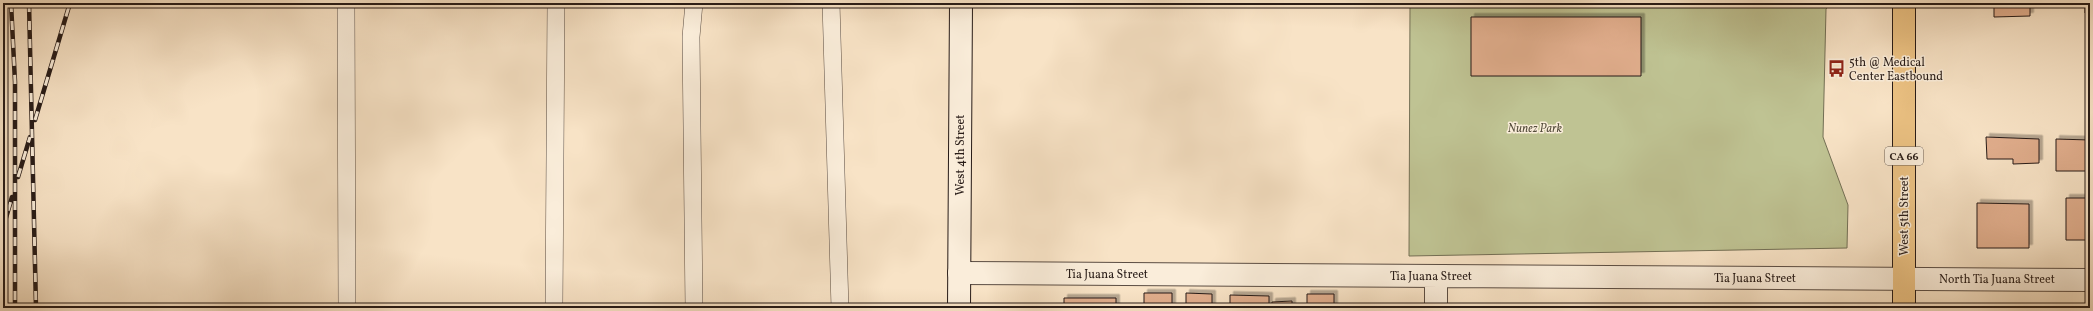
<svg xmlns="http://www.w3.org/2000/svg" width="2093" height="311" font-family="Vollkorn,serif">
  <defs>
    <filter id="shadow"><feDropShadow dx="3.5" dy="-3.5" stdDeviation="0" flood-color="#0004"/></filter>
  </defs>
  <rect width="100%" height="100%" fill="#f8e3c6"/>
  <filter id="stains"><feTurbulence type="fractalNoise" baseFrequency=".005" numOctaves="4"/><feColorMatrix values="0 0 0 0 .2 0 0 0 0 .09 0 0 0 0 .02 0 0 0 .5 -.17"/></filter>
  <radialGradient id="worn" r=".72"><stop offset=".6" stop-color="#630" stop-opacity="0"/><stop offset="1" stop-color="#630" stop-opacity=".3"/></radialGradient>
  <path fill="#bfc393" stroke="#736f55" d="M1410,3H1831L1826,9L1823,137L1848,205L1847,248L1409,256Z"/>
  <path fill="#e0ad8c" stroke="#271b17" filter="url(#shadow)" d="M1994,3H2030V16L1994,17Z
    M2085,3H2090V13H2085Z
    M1471,17H1641V76H1471Z
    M1986,137L2039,139V163L2013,164V159H1987Z
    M2056,139L2090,140V171H2056Z
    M2066,198H2090V240H2066Z
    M1977,203L2029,204V248H1977Z
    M1144,293H1172V308H1144Z
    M1186,293L1212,294V308H1186Z
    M1307,294H1334V308H1309V305H1307Z
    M1230,295L1269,296V308H1230Z
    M1064,298H1116V308H1064Z
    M1292,301V308H1272V302Z"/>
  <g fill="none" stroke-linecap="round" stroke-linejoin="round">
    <defs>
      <path id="lane" d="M346,3L347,308
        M831,3L840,308
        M554,308L556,3
        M694,308L691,37L694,3"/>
      <path id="street" d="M959,273L2090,280
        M1436,308V276"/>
      <path id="secondary" d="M959,308L961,3"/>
      <path id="primary" d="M1904,3V308"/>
    </defs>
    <use href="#lane" stroke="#5b4d43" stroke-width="18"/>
    <use href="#street" stroke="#5b4d43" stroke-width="24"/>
    <use href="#secondary" stroke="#271b17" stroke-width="24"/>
    <use href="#primary" stroke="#271b17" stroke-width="24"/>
    <use href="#lane" stroke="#faedda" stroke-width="17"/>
    <use href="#street" stroke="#faedda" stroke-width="22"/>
    <use href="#secondary" stroke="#faedda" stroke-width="22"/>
    <use href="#primary" stroke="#ecc283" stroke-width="22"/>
    <defs>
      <path id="rail" d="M11,3L15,82V308
        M29,3L36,308
        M35,120L70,3
        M18,177L30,137
        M3,228L12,197"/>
    </defs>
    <use href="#rail" stroke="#271b17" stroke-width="4.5"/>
    <use href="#rail" stroke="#faedda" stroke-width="3" stroke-dasharray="9" stroke-linecap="butt"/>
  </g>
  <defs>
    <symbol id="bus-bare" viewBox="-9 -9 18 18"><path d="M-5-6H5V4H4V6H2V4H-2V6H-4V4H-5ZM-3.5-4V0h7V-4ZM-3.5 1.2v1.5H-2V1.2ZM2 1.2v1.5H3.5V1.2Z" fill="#8f2418" stroke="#faedda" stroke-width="2.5" paint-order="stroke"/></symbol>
  </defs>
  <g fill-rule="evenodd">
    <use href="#bus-bare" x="1824" y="56" width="25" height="25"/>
  </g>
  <g text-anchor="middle" stroke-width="3" stroke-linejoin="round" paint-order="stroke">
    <rect fill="#faedda" stroke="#665a52" stroke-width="1" x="1885" y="147" width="38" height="18" rx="3"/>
    <g font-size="11" font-weight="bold" fill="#271b17">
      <text x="1904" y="160">CA 66</text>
    </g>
    <g font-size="12" fill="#271b17" stroke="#faedda" text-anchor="start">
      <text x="1849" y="66">5th @ Medical<tspan x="1849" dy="14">Center Eastbound</tspan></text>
    </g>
    <g font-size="12" font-style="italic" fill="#554d3c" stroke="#faedda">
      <text x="1535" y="132">Nunez Park</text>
    </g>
    <g font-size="12" fill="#271b17" stroke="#faedda">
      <text transform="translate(960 155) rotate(-90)" y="4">West 4th Street</text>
      <text transform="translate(1904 216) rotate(-90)" y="4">West 5th Street</text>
      <text x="1107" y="278">Tia Juana Street</text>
      <text x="1431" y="280">Tia Juana Street</text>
      <text x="1755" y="282">Tia Juana Street</text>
      <text x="1997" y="283">North Tia Juana Street</text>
    </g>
  </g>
  <rect width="2093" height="311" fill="none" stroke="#f8e3c6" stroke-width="16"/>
  <rect x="4" y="4" width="2085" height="303" fill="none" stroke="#271b17" stroke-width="2"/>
  <rect x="8" y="8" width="2077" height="295" fill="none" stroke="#271b17"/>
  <rect width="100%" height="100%" filter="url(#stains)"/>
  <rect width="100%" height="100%" fill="url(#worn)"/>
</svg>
